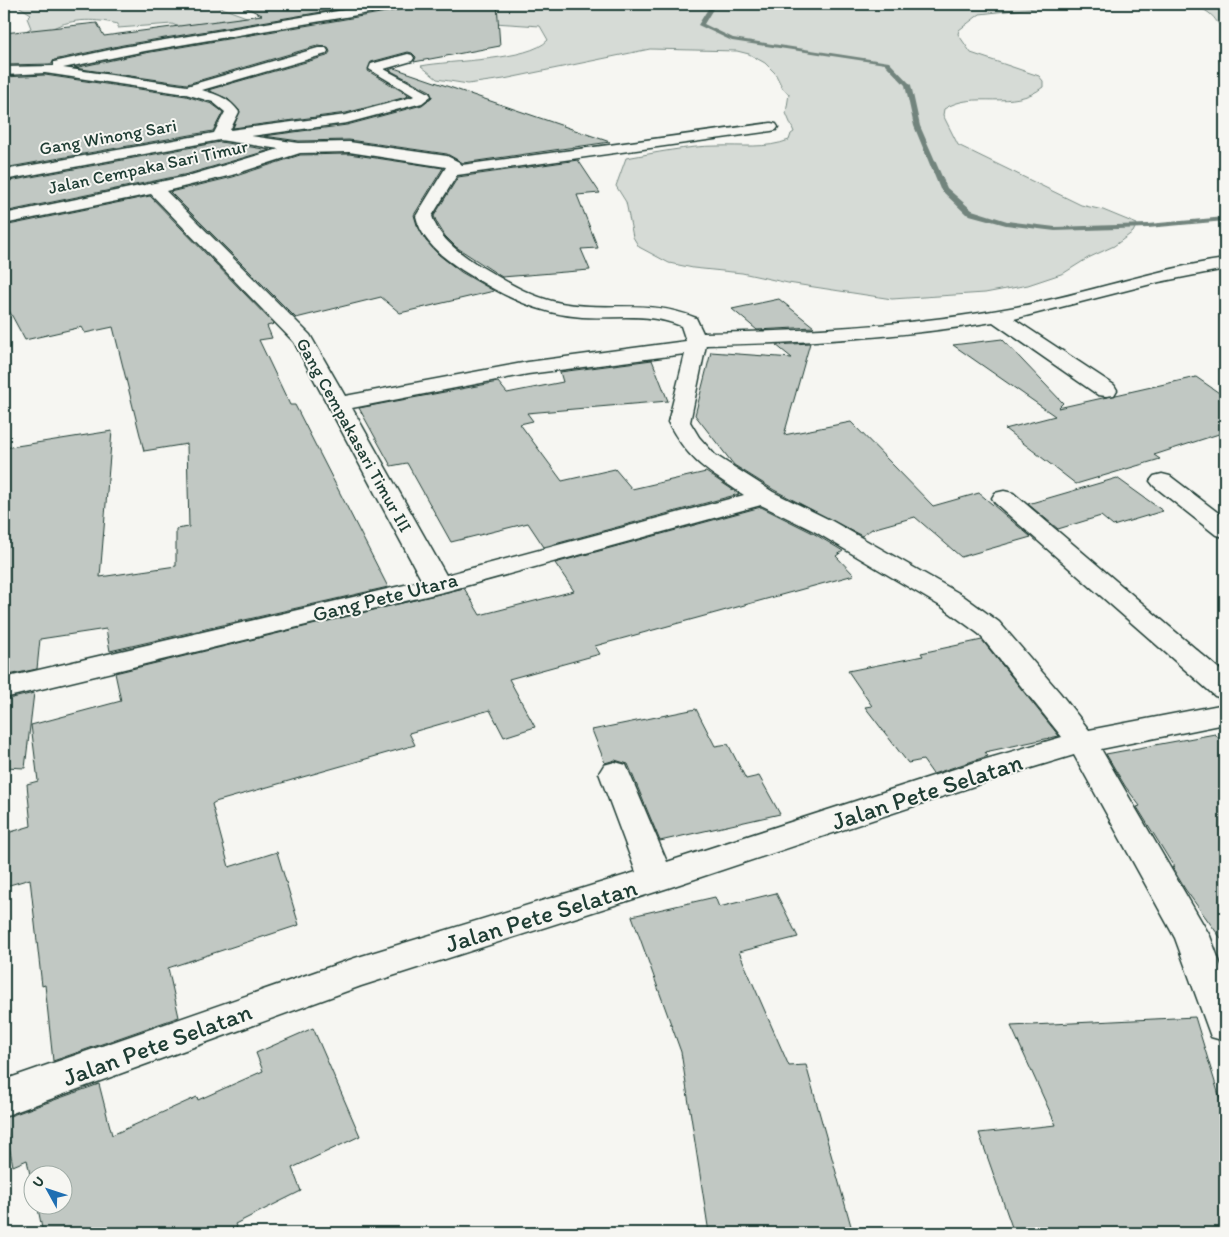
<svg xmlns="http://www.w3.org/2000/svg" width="1229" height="1237" font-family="Itim,sans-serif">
  <rect width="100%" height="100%" fill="#f6f6f2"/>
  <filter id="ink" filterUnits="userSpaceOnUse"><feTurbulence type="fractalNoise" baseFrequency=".02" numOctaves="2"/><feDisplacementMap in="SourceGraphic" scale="10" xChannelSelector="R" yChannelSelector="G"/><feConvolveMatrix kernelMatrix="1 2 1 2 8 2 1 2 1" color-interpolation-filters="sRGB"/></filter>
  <g filter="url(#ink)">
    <path fill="#d6dbd6" stroke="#7a8c85" d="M15,4H211L282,30L299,31L329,43L140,68L91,86L10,80L81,63L150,51L184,43L177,26L172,24L118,28V24C97,19 73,18 53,28C36,37 23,48 4,50V38L24,32L31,28L27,18L31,14Z
      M481,4H1068L980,14L959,30L958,34L971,53L1039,76L1043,81V87C1012,112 975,89 944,109L943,115L958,145L1081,205L1103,210L1137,224L1133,232L1114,246L1088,258L1064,273L1028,285L985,293L892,299L788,283L742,273L693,268L669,263L639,247L633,237L626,202L616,186L626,158C655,153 687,146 717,146C742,145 766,149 789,140L791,134L794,132L786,113L789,94L783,89L775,73L765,63L749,54L737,51L650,49L504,79L468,84L437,79L421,66C451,60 529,61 548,40L540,26L494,23L466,6Z
      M1167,4H1225V29C1216,24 1217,19 1209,13C1198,4 1180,5 1167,4Z"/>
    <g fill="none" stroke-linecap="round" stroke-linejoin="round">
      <path fill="#72847d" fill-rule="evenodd" d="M711,4H716L704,24L733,38L889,62L911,85L920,126L947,188L972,210L1007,221L1055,227L1148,224L1225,217V221L1148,228L1055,231L1006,225L966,214L940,189L914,126L905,85L885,64L732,41L698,25Z"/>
    </g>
    <path fill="#c1c8c3" stroke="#1f3d34" d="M238,4H370L123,45L54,60L52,64L4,65V33L97,23L104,36L262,15Z
      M412,4H497L500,46L414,62L416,57L412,53L408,52L371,62L368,71L410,96L346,113L233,128L240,111L228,99L208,90L327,56L330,52L328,47L317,46L187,84L74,68L145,53L404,9Z
      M394,68L610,142L463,163L447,154L349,140L299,141L264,136L347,125L422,105L432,97L430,91L389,70Z
      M45,75L186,96L212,104L223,112L213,131L4,168V77Z
      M220,142L270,150L188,174L4,212V182Z
      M349,154L443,168L414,215L417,225L426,241L439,255L461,272L494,291L400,313L381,297L296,318L170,192L233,177L300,155Z
      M578,160L600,193L577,195L598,248L581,249L590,270L502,277L456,247L445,236L437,223L434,216L458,177Z
      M150,196L274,324L267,326L272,338L259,340L290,405H295L388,587L110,651L106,629L40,639L37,669L4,676V448L112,431L100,577L176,566V529L189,527L187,444L144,451L113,327L85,333L82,327L25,340L4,301V226Z
      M779,299L814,327L757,330L732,309Z
      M1002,339L1063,403L1058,408L1196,377L1225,397V432L1154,455L1160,459L1076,484L1005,429L1055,416L953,345Z
      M810,343L784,435L851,422L933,506L979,493L1031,537L961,557L915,517L872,529L862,536L774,490L734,465L695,415L711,352L792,358L776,345Z
      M652,360L668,401L527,413L533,421L520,424L562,481L615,469L632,489L706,472L739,494L544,547L528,523L451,542L407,463L391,466L359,408L498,382L507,393L563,382L560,372Z
      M1117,478L1163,511L1113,526L1101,516L1058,529L1028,504Z
      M761,507L813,533L843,551L836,556L854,575L595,646L600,654L509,679L535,727L504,737L490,710L409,733L415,745L215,802L212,804L229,867L277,852L299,925L168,968L179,1017L53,1061L45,985L42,986L30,879L6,886L4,866V834L31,826L27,784L38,781L31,725L121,701L115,673L464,588L480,615L574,591L555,563Z
      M982,640L1059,736L985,752L988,756L933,774L923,760L908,763L865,707L872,706L848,671L923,656L921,653Z
      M34,693L25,768L4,767V700Z
      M696,709L715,746L728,744L746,779L759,776L780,814L660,841L628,764L615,760L605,763L592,730Z
      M1215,734L1225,745V944L1185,889L1172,867H1174L1137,807L1140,806L1125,786L1106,754Z
      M776,893L798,937L739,952L789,1066L806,1065L853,1233H709L681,1052L632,916L715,897L719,907Z
      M1195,1017L1225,1115V1233H1014L979,1133L1056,1125L1011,1026Z
      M313,1028L360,1136L292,1168L301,1191L235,1224L239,1233H43L37,1204H62V1174H32V1185L27,1160L13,1166L4,1118L99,1084L112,1135L197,1097L198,1100L263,1071L256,1053Z"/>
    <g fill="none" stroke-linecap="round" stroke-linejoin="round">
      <defs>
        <path id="minor" d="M380,4H410L404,7L145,51L63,68L187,86L318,48H326L328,51L326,54L202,90C218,95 229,98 239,112L230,130L346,115L412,97L414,96L369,69L371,64L408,54L412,55L414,58L412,61L384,69L429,93L431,96L422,103L347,123L251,136L299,143L349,142L447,156L459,162L462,165L771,123L776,124L778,127L776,130L771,131L457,175L432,216C438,237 457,251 475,263C502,279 529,297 561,303C608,312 648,298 696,318L703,333C808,331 912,326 1016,307C1086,294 1154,269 1225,259V269L1159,282L1014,319L1114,385L1117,390L1114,395L1106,396L1098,395L993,322C898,338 802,343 706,345L690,422L699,437L715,455L773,492L832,521L962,595L999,622L1060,693L1089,730L1225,704V724L1101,749L1210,936L1225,976V1041L1211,1037L1175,938L1074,755L998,778L668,888L361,986L4,1116V1080L355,958L636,872L599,773L604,765L615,762L626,765L667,862L976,762L1062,737L979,634L942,607L814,531L761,505L447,591L4,698V678L422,581L294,342L151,194L4,224V214L188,176L279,149L220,140L4,180V170L214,133L225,112L213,102L186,94L45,73L4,75V67L54,66V62L123,47ZM349,152L446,167L416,216C421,240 442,257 462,270C500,294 536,314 582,317C615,319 649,312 681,326L686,341L528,362L345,396L310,335L166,191L232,175L300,153ZM685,354L668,422C689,462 708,471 744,495L446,575L352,408L528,374Z
          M1162,474L1170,476L1225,518V537L1216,535L1154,486L1150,481L1154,476Z
          M1004,491L1013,493L1225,674V699L1215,696L995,503L992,498L995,493Z"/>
      </defs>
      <use href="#minor" stroke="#1f3d34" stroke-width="3"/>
      <use href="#minor" fill="#f6f6f2" fill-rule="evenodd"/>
    </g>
  </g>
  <g text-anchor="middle" stroke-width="4" stroke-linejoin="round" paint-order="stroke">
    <g font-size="18" fill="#1f3d34" stroke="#f6f6f2">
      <text transform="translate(108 137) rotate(-10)" y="6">Gang Winong Sari</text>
      <text transform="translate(148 167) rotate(-12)" y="6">Jalan Cempaka Sari Timur</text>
      <text transform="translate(354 435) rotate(61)" y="6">Gang Cempakasari Timur III</text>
    </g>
    <g font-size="21" fill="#1f3d34" stroke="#f6f6f2">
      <text transform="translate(385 597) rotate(-14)" y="7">Gang Pete Utara</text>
    </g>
    <g font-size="25" fill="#1f3d34" stroke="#f6f6f2">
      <text transform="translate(927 791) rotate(-18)" y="9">Jalan Pete Selatan</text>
      <text transform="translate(541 915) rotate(-17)" y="9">Jalan Pete Selatan</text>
      <text transform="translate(157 1044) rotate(-20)" y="9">Jalan Pete Selatan</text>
    </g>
  </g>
  <rect width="1229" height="1237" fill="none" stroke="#f6f6f2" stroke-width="20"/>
  <rect x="10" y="10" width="1209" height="1217" fill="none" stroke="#1f3d34" stroke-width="2" filter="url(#ink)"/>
  <g transform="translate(48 1190) rotate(310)"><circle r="24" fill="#f6f6f2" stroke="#a0aca6"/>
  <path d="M0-4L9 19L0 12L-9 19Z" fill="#1f6fb2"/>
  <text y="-8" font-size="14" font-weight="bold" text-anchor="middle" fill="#1f3d34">U</text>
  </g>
</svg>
